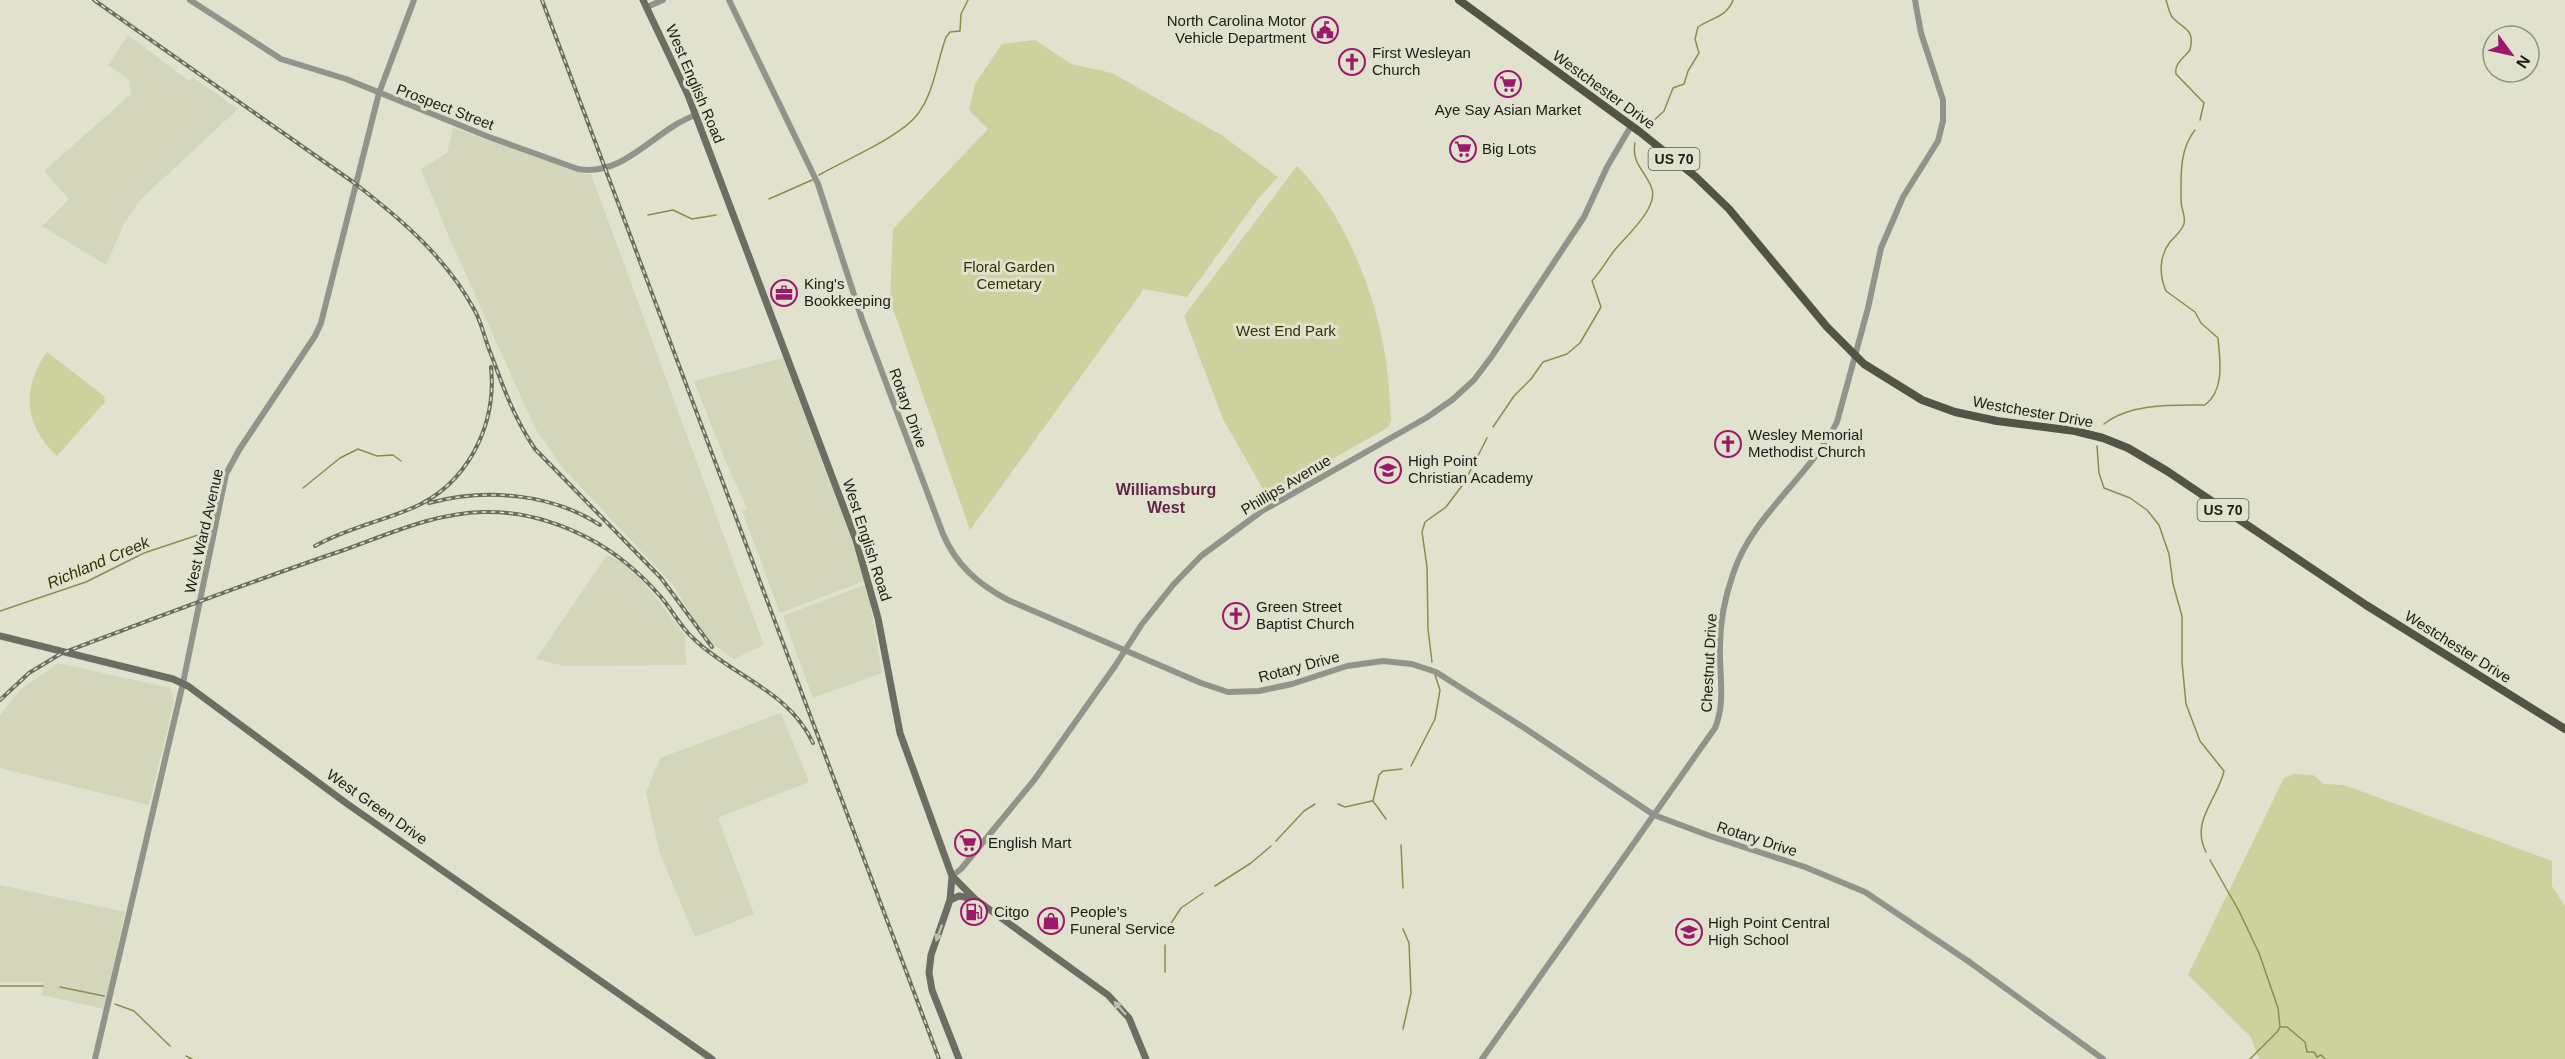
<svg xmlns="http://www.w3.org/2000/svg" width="2565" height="1059" font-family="Helvetica,sans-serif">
  <rect width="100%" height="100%" fill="#e0e2ce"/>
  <path fill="#d3d6bb" d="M128,35L189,81L193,77L238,109L140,200L124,224L106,265L42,226L69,199L44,171L131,94L129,80L108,65Z
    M453,128L583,174H591L764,645L734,659L711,643L697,624L673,585L562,467L535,428L449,237L421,169L447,153Z
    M783,358L867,580L780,613L742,511L747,509L723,455L694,381Z
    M607,555L620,561L644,583L685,635L686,665L564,666L536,659Z
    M867,584L882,673L813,698L783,616Z
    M58,663L170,688L174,702L149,805L0,768V715L20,690Z
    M781,713L809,782L718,818L754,914L695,937L660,854L646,793L660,758Z
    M0,885L125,912L104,1009L42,995L43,982H0Z"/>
  <path fill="#ccd19e" d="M1035,40L1071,64L1112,73L1223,136L1278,177L1258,199L1187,297L1144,289L970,530L890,300L893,229L988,129L969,110L975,84L1002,44Z
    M1297,166C1344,212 1377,296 1386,361C1389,381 1390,401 1391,421L1387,428L1267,496L1223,419L1184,316Z
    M47,352L104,396L105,402L57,456C24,426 21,388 47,352Z
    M2294,774L2313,775L2324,784L2344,785L2552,861V886L2565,906V1059H2259L2251,1037L2188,975L2284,778Z"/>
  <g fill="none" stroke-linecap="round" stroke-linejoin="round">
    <path stroke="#898e4e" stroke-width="1.5" d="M2166,0C2168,5 2169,14 2173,18C2184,30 2195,28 2190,50C2184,58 2174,63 2176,74L2204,103L2200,120
      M1649,125L1664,111L1673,88L1684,84L1688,71L1699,53L1695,39L1698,27C1711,18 1727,17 1733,0
      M819,175C845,160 900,137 917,115C934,93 937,62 946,37L950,32L960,31L961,14L968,0
      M769,199L812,180
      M648,215L673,210L692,219L716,215
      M2104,424C2130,403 2173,405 2205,405C2225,390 2220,360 2218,338L2201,323L2195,312L2166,291C2159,275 2159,256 2170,242C2175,236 2181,232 2184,224C2186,215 2181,209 2181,201C2181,176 2179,150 2195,130
      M1493,427L1514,396L1531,379L1543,362L1567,354L1580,343L1601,307L1592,281C1601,271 1606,261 1614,251C1625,237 1658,209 1652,189C1646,171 1631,164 1635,143
      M2097,446L2099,473L2104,488L2130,498L2147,510L2159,525L2169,554L2173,584L2182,616V662L2186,704L2200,741L2224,771C2218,799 2190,821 2206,852
      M303,488L340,458L358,449L377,456L393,455L401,461
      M0,611L86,582L144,553L204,533
      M1432,662L1428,629L1427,567L1422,532L1425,522L1446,507L1464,483L1487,438
      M1411,766L1435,719L1440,690L1435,675
      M1338,804L1345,807L1372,801
      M1386,819L1373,801L1379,775L1383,771L1402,769
      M1276,841L1304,811L1315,804
      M1401,845L1403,888
      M2210,860L2239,911L2259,953L2278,1008L2280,1027L2277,1032L2250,1059
      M1215,886L1251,863L1271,846
      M1166,931L1181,908L1203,893
      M1165,945V972
      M0,986H43
      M60,987L104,996
      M115,1004L134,1011L170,1046
      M2281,1027H2287L2305,1042L2307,1052H2314L2317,1057L2321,1055L2325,1059
      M1403,1029L1411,993L1409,943L1403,929
      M186,1056L192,1059"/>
    <path stroke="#92938b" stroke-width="6" d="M190,0L281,59L346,79L489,137L578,169C624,178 656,128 696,115
      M729,0L818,184L862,319L943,534C956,565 978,584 1008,600L1201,683L1228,692L1259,691L1292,684L1347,666L1383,661L1412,664L1436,672L1526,729L1654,815L1710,836L1805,867L1865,892L1968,961L2103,1059
      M647,7L663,0
      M952,876L961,869L1035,779L1115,666L1142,624L1173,585L1201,556L1262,511L1426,418L1452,400L1474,380L1492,356L1584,217L1607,167L1631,126
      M95,1059L183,683L226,474L239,450L315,336L321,323L379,93L414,0
      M1482,1059L1715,728C1726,702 1719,674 1720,646C1720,622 1725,597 1733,574C1752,515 1810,477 1837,422L1868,308L1881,248L1903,197L1938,141L1943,121V100L1921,33L1915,0"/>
    <path stroke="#6d6e63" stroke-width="7" d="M643,0L688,95L856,540L878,618L900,733L952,876L975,899L1108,995L1129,1018L1146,1059
      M0,636L173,679L188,686L346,803L712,1059
      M952,876L950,900L931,955L929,973L932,990L959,1059
      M950,900L959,896L975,899"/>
    <path stroke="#535446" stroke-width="8" d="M1459,0L1640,132L1696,177L1729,209L1827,327L1864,364L1922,400L1955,412L1997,421L2075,431L2103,438L2128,448L2167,471L2366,605L2565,729"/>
    <defs>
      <path id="rail" d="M94,0L353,182C401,219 446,257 475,311C482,324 485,340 491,354C503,387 515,420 535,449L661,578L712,647
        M542,0L939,1059
        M429,503C485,488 551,493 600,525
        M315,546C345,529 379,522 410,509C467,486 497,426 491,367
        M0,700L29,673L62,653C156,618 249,582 344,550C389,534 435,513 483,512C520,511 555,521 588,538C617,553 640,573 661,597C673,611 681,628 695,640C734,677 789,691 813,743"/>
    </defs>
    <use href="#rail" stroke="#6c6d61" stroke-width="4"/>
    <use href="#rail" stroke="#e0e2ce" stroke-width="1.5" stroke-dasharray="4.5" stroke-linecap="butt"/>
  </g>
  <defs><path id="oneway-solid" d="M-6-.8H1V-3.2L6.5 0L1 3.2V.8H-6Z" transform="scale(1.5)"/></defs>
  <g fill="#bebfae">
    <use href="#oneway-solid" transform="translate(939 933) rotate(110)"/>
    <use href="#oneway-solid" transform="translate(1120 1008) rotate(-132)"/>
  </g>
  <defs>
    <symbol id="civic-ring" viewBox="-11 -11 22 22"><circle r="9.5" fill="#e0e2ce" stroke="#9b186b" stroke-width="1.5"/><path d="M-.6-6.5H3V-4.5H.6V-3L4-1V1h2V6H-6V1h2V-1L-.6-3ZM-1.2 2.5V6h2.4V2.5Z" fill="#9b186b"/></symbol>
    <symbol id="church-ring" viewBox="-11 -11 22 22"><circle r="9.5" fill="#e0e2ce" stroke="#9b186b" stroke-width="1.5"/><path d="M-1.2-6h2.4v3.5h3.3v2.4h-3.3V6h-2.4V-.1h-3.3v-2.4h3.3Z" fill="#9b186b"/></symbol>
    <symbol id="supermarket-ring" viewBox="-11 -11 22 22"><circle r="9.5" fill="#e0e2ce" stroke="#9b186b" stroke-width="1.5"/><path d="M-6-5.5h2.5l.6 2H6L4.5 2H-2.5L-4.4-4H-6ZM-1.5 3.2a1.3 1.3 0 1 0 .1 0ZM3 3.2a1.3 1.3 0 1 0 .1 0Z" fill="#9b186b"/></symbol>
    <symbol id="office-ring" viewBox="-11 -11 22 22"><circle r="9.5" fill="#e0e2ce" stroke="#9b186b" stroke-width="1.5"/><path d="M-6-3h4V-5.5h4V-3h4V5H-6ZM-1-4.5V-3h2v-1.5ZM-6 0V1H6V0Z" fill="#9b186b"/></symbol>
    <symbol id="school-ring" viewBox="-11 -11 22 22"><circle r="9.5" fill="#e0e2ce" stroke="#9b186b" stroke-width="1.5"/><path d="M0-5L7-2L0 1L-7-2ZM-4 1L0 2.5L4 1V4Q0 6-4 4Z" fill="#9b186b"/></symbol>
    <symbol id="fuel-ring" viewBox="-11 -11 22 22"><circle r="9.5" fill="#e0e2ce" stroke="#9b186b" stroke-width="1.5"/><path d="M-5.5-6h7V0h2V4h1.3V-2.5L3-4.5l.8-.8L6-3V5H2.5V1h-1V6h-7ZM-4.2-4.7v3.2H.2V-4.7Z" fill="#9b186b"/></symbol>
    <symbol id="shop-ring" viewBox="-11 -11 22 22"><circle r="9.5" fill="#e0e2ce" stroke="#9b186b" stroke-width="1.5"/><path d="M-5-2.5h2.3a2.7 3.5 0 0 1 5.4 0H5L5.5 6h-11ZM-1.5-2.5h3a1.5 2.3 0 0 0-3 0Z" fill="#9b186b"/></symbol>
  </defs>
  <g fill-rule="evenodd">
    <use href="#civic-ring" x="1310" y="15" width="30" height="30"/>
    <use href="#church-ring" x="1337" y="47" width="30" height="30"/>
    <use href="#supermarket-ring" x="1493" y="69" width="30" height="30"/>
    <use href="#supermarket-ring" x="1448" y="134" width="30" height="30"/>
    <use href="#office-ring" x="769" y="278" width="30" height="30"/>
    <use href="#church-ring" x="1713" y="429" width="30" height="30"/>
    <use href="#school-ring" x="1373" y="455" width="30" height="30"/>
    <use href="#church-ring" x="1221" y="601" width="30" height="30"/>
    <use href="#supermarket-ring" x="953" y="828" width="30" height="30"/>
    <use href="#fuel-ring" x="959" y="897" width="30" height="30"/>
    <use href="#shop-ring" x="1036" y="906" width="30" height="30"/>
    <use href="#school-ring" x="1674" y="917" width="30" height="30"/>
  </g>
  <g text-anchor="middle" stroke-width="6" stroke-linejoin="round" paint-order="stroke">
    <g fill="#e0e2ce" stroke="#57584d" stroke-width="1.5">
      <rect x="1648.5" y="148" width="51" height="22" rx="4.5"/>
      <rect x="2197.5" y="499" width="51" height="22" rx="4.5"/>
    </g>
    <g font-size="14" font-weight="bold" fill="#1c1d16">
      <text x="1674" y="164">US 70</text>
      <text x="2223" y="515">US 70</text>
    </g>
    <g font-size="15" fill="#1c1d16" stroke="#e0e2ce" text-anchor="start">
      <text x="1306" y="26" text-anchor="end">North Carolina Motor<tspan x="1306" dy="17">Vehicle Department</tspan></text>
      <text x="1372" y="58">First Wesleyan<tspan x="1372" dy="17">Church</tspan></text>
      <text x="1508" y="115" text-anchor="middle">Aye Say Asian Market</text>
      <text x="1482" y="154">Big Lots</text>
      <text x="804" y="289">King's<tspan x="804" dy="17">Bookkeeping</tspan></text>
      <text x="1748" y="440">Wesley Memorial<tspan x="1748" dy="17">Methodist Church</tspan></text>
      <text x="1408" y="466">High Point<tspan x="1408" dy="17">Christian Academy</tspan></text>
      <text x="1256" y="612">Green Street<tspan x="1256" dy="17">Baptist Church</tspan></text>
      <text x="988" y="848">English Mart</text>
      <text x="994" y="917">Citgo</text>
      <text x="1070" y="917">People's<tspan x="1070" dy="17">Funeral Service</tspan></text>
      <text x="1708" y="928">High Point Central<tspan x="1708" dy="17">High School</tspan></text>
    </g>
    <g font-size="15" fill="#1c1d16" stroke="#e0e2ce">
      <text transform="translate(695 84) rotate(67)" y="5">West English Road</text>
      <text transform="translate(1604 90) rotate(36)" y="5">Westchester Drive</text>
      <text transform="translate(445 107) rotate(21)" y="5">Prospect Street</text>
      <text transform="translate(908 408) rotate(70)" y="5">Rotary Drive</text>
      <text transform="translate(2033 412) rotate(10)" y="5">Westchester Drive</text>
      <text transform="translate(1286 485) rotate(-31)" y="5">Phillips Avenue</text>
      <text transform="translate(204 531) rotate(-77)" y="5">West Ward Avenue</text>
      <text transform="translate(867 540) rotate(72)" y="5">West English Road</text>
      <text transform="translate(2458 647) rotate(32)" y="5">Westchester Drive</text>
      <text transform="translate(1709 663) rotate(-87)" y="5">Chestnut Drive</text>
      <text transform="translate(1299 667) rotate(-15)" y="5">Rotary Drive</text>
      <text transform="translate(377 807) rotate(35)" y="5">West Green Drive</text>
      <text transform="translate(1757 839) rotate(18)" y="5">Rotary Drive</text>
    </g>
    <g font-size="15" fill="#323400" stroke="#e0e2ce">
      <text x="1009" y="272">Floral Garden<tspan x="1009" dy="17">Cemetary</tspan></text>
      <text x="1286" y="336">West End Park</text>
    </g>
    <g font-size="16" font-weight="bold" fill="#642549" stroke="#e0e2ce">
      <text x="1166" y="495">Williamsburg<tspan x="1166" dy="18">West</tspan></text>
    </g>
    <g font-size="16" font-style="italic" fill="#313300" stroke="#e0e2ce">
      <text transform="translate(98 562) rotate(-23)" y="6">Richland Creek</text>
    </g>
  </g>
  <g transform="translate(2511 54) rotate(123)"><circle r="28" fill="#e0e2ce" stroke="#929384" stroke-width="1.5"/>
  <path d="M0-4.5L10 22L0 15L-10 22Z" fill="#9b186b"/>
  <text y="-9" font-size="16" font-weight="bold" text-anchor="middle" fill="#1c1d16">N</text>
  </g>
</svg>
